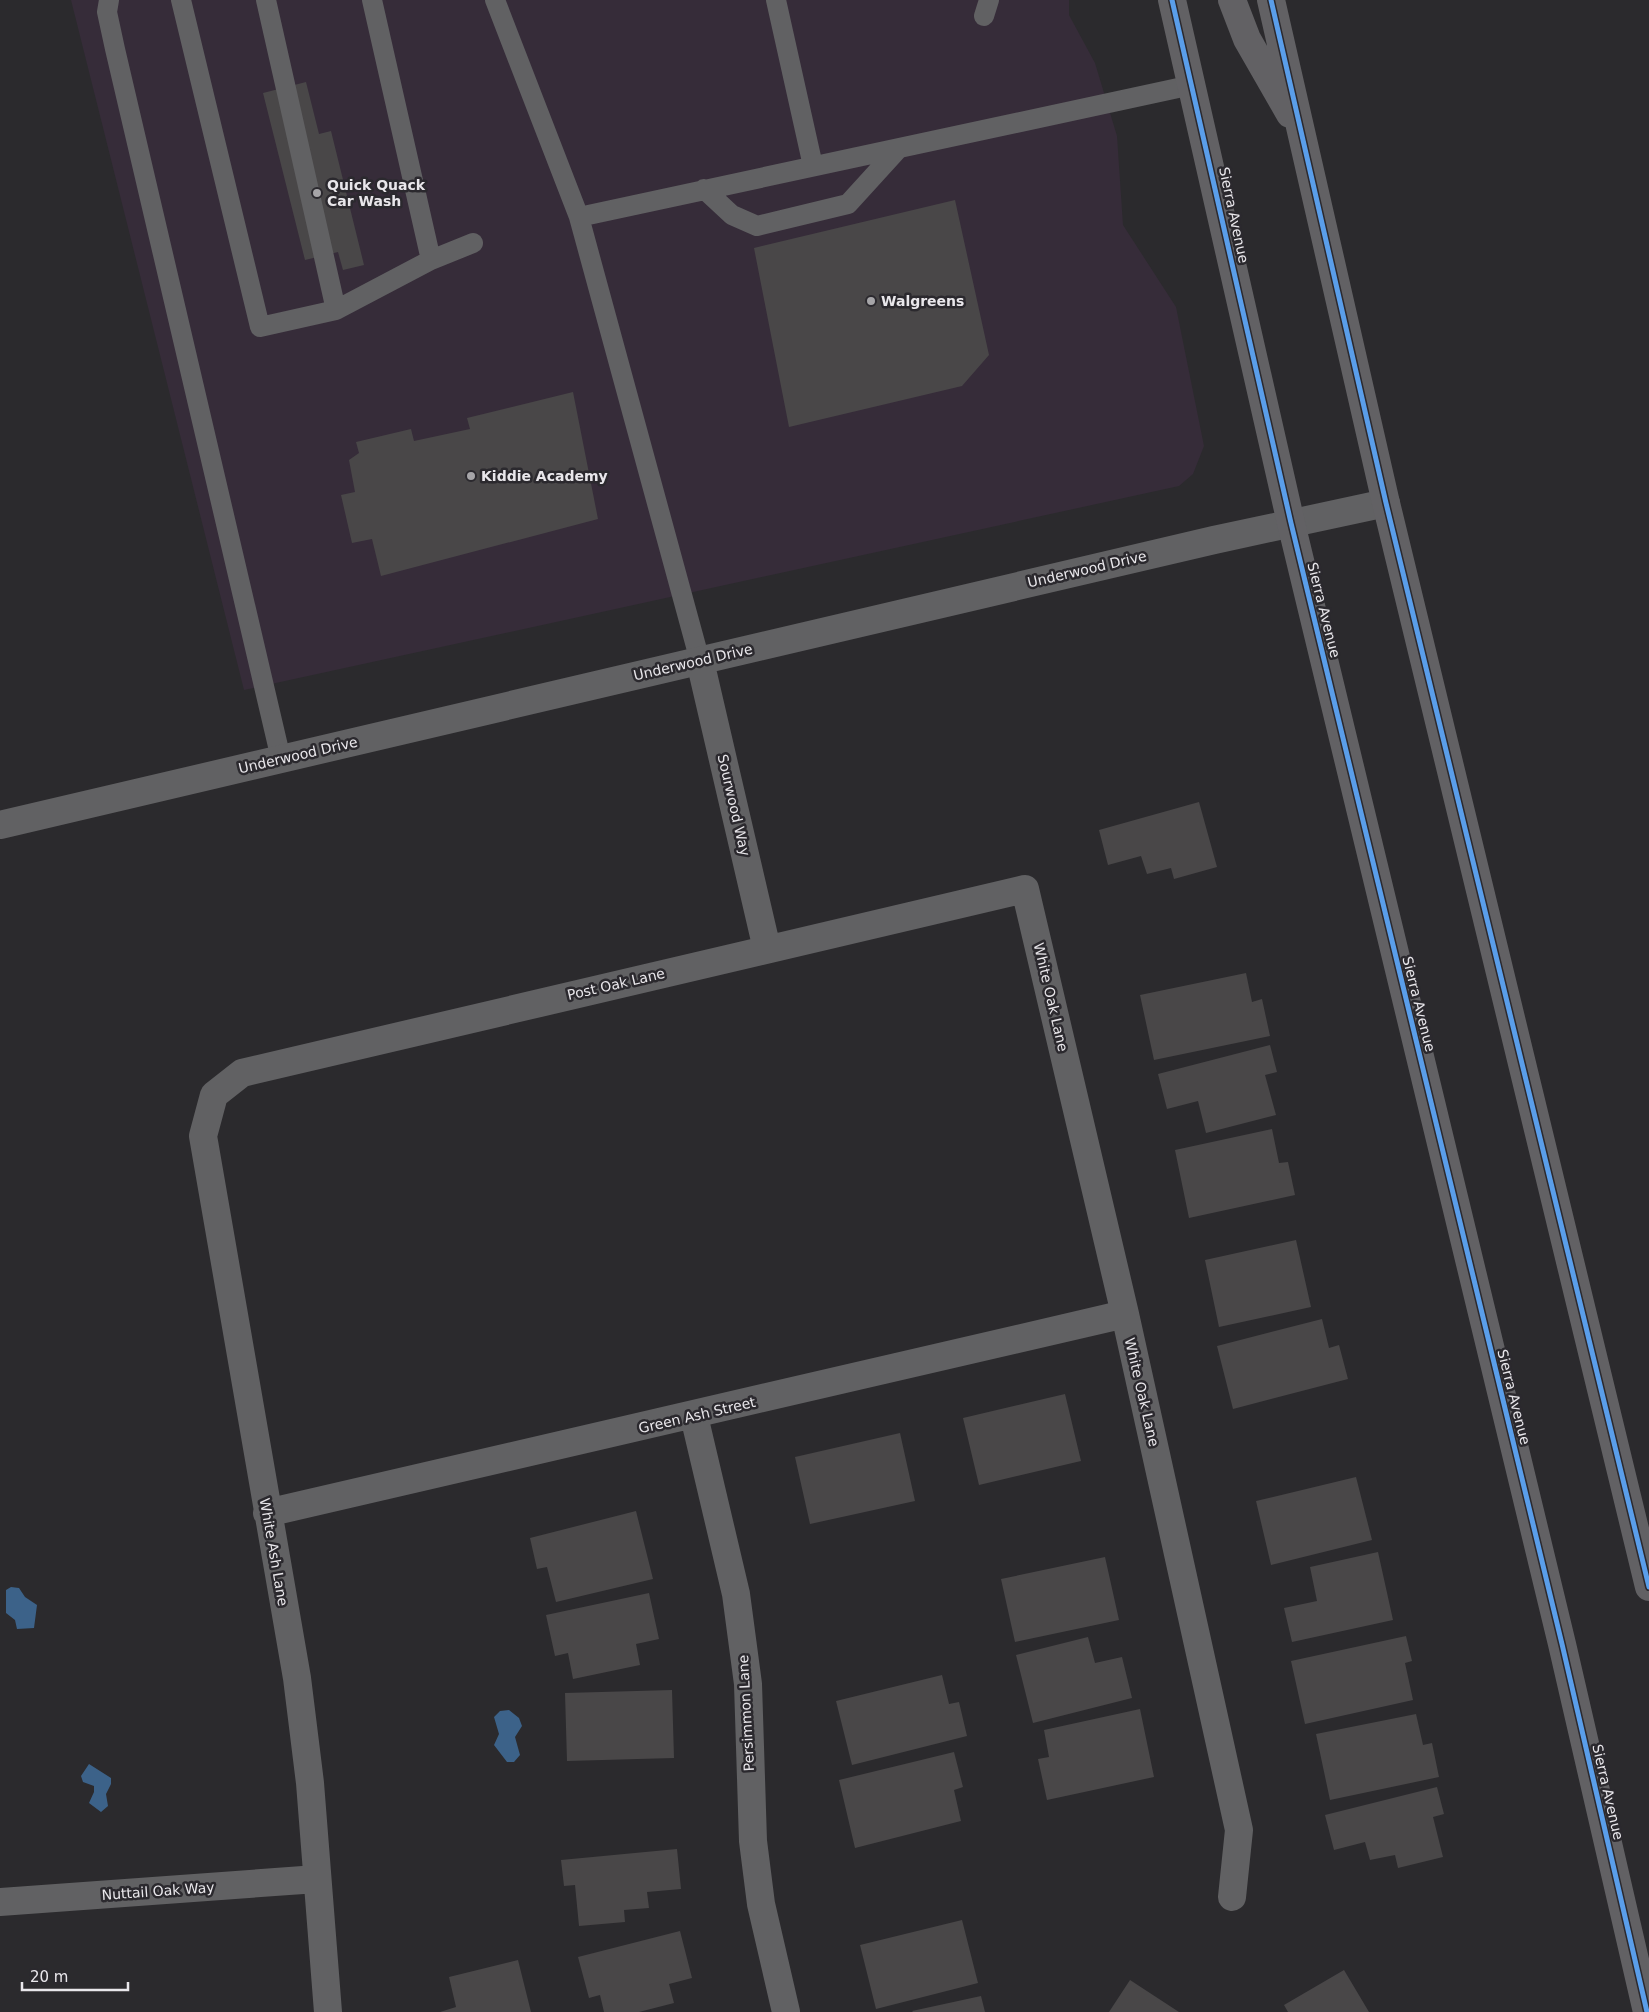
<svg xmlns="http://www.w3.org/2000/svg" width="1649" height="2012" font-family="'DejaVu Sans',sans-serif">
  <rect width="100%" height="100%" fill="#2b2a2d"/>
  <path fill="#362c39" d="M71,0H1069V15L1095,63L1117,136L1123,225L1176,307L1204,446L1193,474L1179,486L244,690Z"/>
  <path fill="#3c6289" d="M11,1587L19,1588L25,1597L37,1605L34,1628L17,1629L15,1620L6,1613V1590Z
    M509,1710L519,1718L522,1726L515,1737L520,1755L514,1762H507L494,1745L499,1734L494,1717L500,1711Z
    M89,1764L111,1778V1784L106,1794L108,1806L101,1812L89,1803L94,1792V1786L83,1782L81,1776Z"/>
  <path fill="#494748" d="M306,82L319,134L331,131L364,265L343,270L338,252L305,260L263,93Z
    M955,200L989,355L962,386L789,427L754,248Z
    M573,392L598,519L381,576L372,539L352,543L341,495L355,492L349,460L359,453L356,442L411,429L414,441L470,429L467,418Z
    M1199,802L1217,867L1174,879L1171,868L1147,874L1141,856L1108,865L1099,830Z
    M1246,973L1252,1002L1262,999L1270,1036L1154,1060L1140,995Z
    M1270,1045L1277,1072L1265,1075L1276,1115L1206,1133L1198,1101L1167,1109L1158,1074Z
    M1272,1129L1279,1163L1288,1162L1295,1195L1189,1218L1175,1150Z
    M1296,1240L1311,1307L1219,1327L1205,1260Z
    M1322,1319L1329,1348L1339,1345L1348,1379L1233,1409L1217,1346Z
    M1065,1394L1081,1461L979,1485L963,1418Z
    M900,1433L915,1501L810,1524L795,1457Z
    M1356,1477L1372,1540L1271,1565L1256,1501Z
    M636,1511L653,1579L556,1602L547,1567L537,1569L530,1538Z
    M1378,1552L1393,1620L1292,1642L1284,1608L1317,1601L1310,1567Z
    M1105,1557L1119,1620L1015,1642L1001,1579Z
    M649,1593L659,1639L636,1644L640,1665L573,1679L568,1653L555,1656L546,1615Z
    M1406,1636L1412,1661L1405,1663L1413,1700L1305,1724L1291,1661Z
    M1088,1637L1095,1663L1122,1657L1132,1698L1033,1723L1016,1655Z
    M942,1675L949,1704L959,1702L967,1736L852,1765L836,1701Z
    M672,1690L674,1758L567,1761L565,1693Z
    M1140,1709L1154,1777L1047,1800L1038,1759L1049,1757L1044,1730Z
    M1416,1714L1423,1745L1432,1743L1439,1777L1330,1800L1316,1734Z
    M954,1752L963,1787L954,1790L961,1821L855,1848L839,1780Z
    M1437,1787L1444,1814L1433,1817L1443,1857L1398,1868L1395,1855L1370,1860L1365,1842L1334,1850L1325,1815Z
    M677,1849L681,1889L647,1892L649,1908L624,1910L625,1922L579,1926L575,1885L564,1886L561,1860Z
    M962,1920L978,1983L876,2009L860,1945Z
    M680,1931L692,1978L669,1984L674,2003L639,2012H604L600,1995L589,1998L578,1957Z
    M518,1960L531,2012H440L456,2007L449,1977Z
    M1344,1970L1369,2012H1288L1284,2005Z
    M1130,1980L1179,2012H1109Z
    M981,1996L985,2012H913L912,2011Z"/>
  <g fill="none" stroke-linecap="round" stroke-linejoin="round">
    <path stroke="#616163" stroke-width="20" d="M109,0L107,12L115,49L281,759
      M181,0L260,327L336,310L431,260L473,243
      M266,0L336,310
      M372,0L431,260
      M495,0L579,217L700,661
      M776,0L813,166
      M984,16L989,0
      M704,189L732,215L757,226L848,204L899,148
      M579,217L1192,85"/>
    <path stroke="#616163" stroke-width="28" d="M700,661L767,949
      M0,825L1214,540L1386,503
      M694,1416L736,1594L748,1684L753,1841L761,1904L786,2012
      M267,1513L1125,1314
      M0,1902L317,1879
      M328,2012L310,1783L297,1678L203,1136L214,1095L242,1073L1025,889L1125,1314L1239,1830L1232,1897"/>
    <path stroke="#626164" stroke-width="28" d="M1172,0L1291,523L1562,1644L1647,2012
      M1232,0L1247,39L1290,114
      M1271,0L1386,503L1649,1587"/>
    <defs>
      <path id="cycleway" d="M1172,0L1291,523L1562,1644L1647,2012
        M1271,0L1386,503L1649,1587"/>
    </defs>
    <use href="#cycleway" stroke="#2b292e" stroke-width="8"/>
    <use href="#cycleway" stroke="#5a9eea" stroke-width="5"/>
  </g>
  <g fill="#a6a5a8" stroke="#2b292e" stroke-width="2">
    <circle cx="317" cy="193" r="5"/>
    <circle cx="871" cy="301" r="5"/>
    <circle cx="471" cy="476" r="5"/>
  </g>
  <g text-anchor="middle" stroke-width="5" stroke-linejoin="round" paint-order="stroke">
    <g font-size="14" font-weight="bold" fill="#e9e7eb" stroke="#2b292e" text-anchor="start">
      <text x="327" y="190">Quick Quack<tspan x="327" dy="16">Car Wash</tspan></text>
      <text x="881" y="306">Walgreens</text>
      <text x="481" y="481">Kiddie Academy</text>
    </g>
    <g font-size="14" fill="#e9e7eb" stroke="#2b292e">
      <text transform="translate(1234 215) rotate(78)" y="5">Sierra Avenue</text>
      <text transform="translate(1087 569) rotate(-13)" y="5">Underwood Drive</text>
      <text transform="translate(1324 610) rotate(76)" y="5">Sierra Avenue</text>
      <text transform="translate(693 662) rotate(-13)" y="5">Underwood Drive</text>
      <text transform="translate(298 755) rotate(-13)" y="5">Underwood Drive</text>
      <text transform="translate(734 805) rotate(77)" y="5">Sourwood Way</text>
      <text transform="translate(616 984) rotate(-13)" y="5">Post Oak Lane</text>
      <text transform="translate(1051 997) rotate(77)" y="5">White Oak Lane</text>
      <text transform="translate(1419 1004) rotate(76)" y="5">Sierra Avenue</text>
      <text transform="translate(1142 1392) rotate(77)" y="5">White Oak Lane</text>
      <text transform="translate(1514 1397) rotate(76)" y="5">Sierra Avenue</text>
      <text transform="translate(697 1415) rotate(-13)" y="5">Green Ash Street</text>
      <text transform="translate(274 1552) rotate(80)" y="5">White Ash Lane</text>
      <text transform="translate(746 1713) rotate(-93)" y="5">Persimmon Lane</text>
      <text transform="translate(1608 1792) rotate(77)" y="5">Sierra Avenue</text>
      <text transform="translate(158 1891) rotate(-4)" y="5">Nuttail Oak Way</text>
    </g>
  </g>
  <path d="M22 1982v8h106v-8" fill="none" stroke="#e9e7eb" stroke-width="2.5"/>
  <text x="30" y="1982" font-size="15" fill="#e9e7eb" stroke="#2b292e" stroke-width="4" paint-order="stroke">20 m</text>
</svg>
